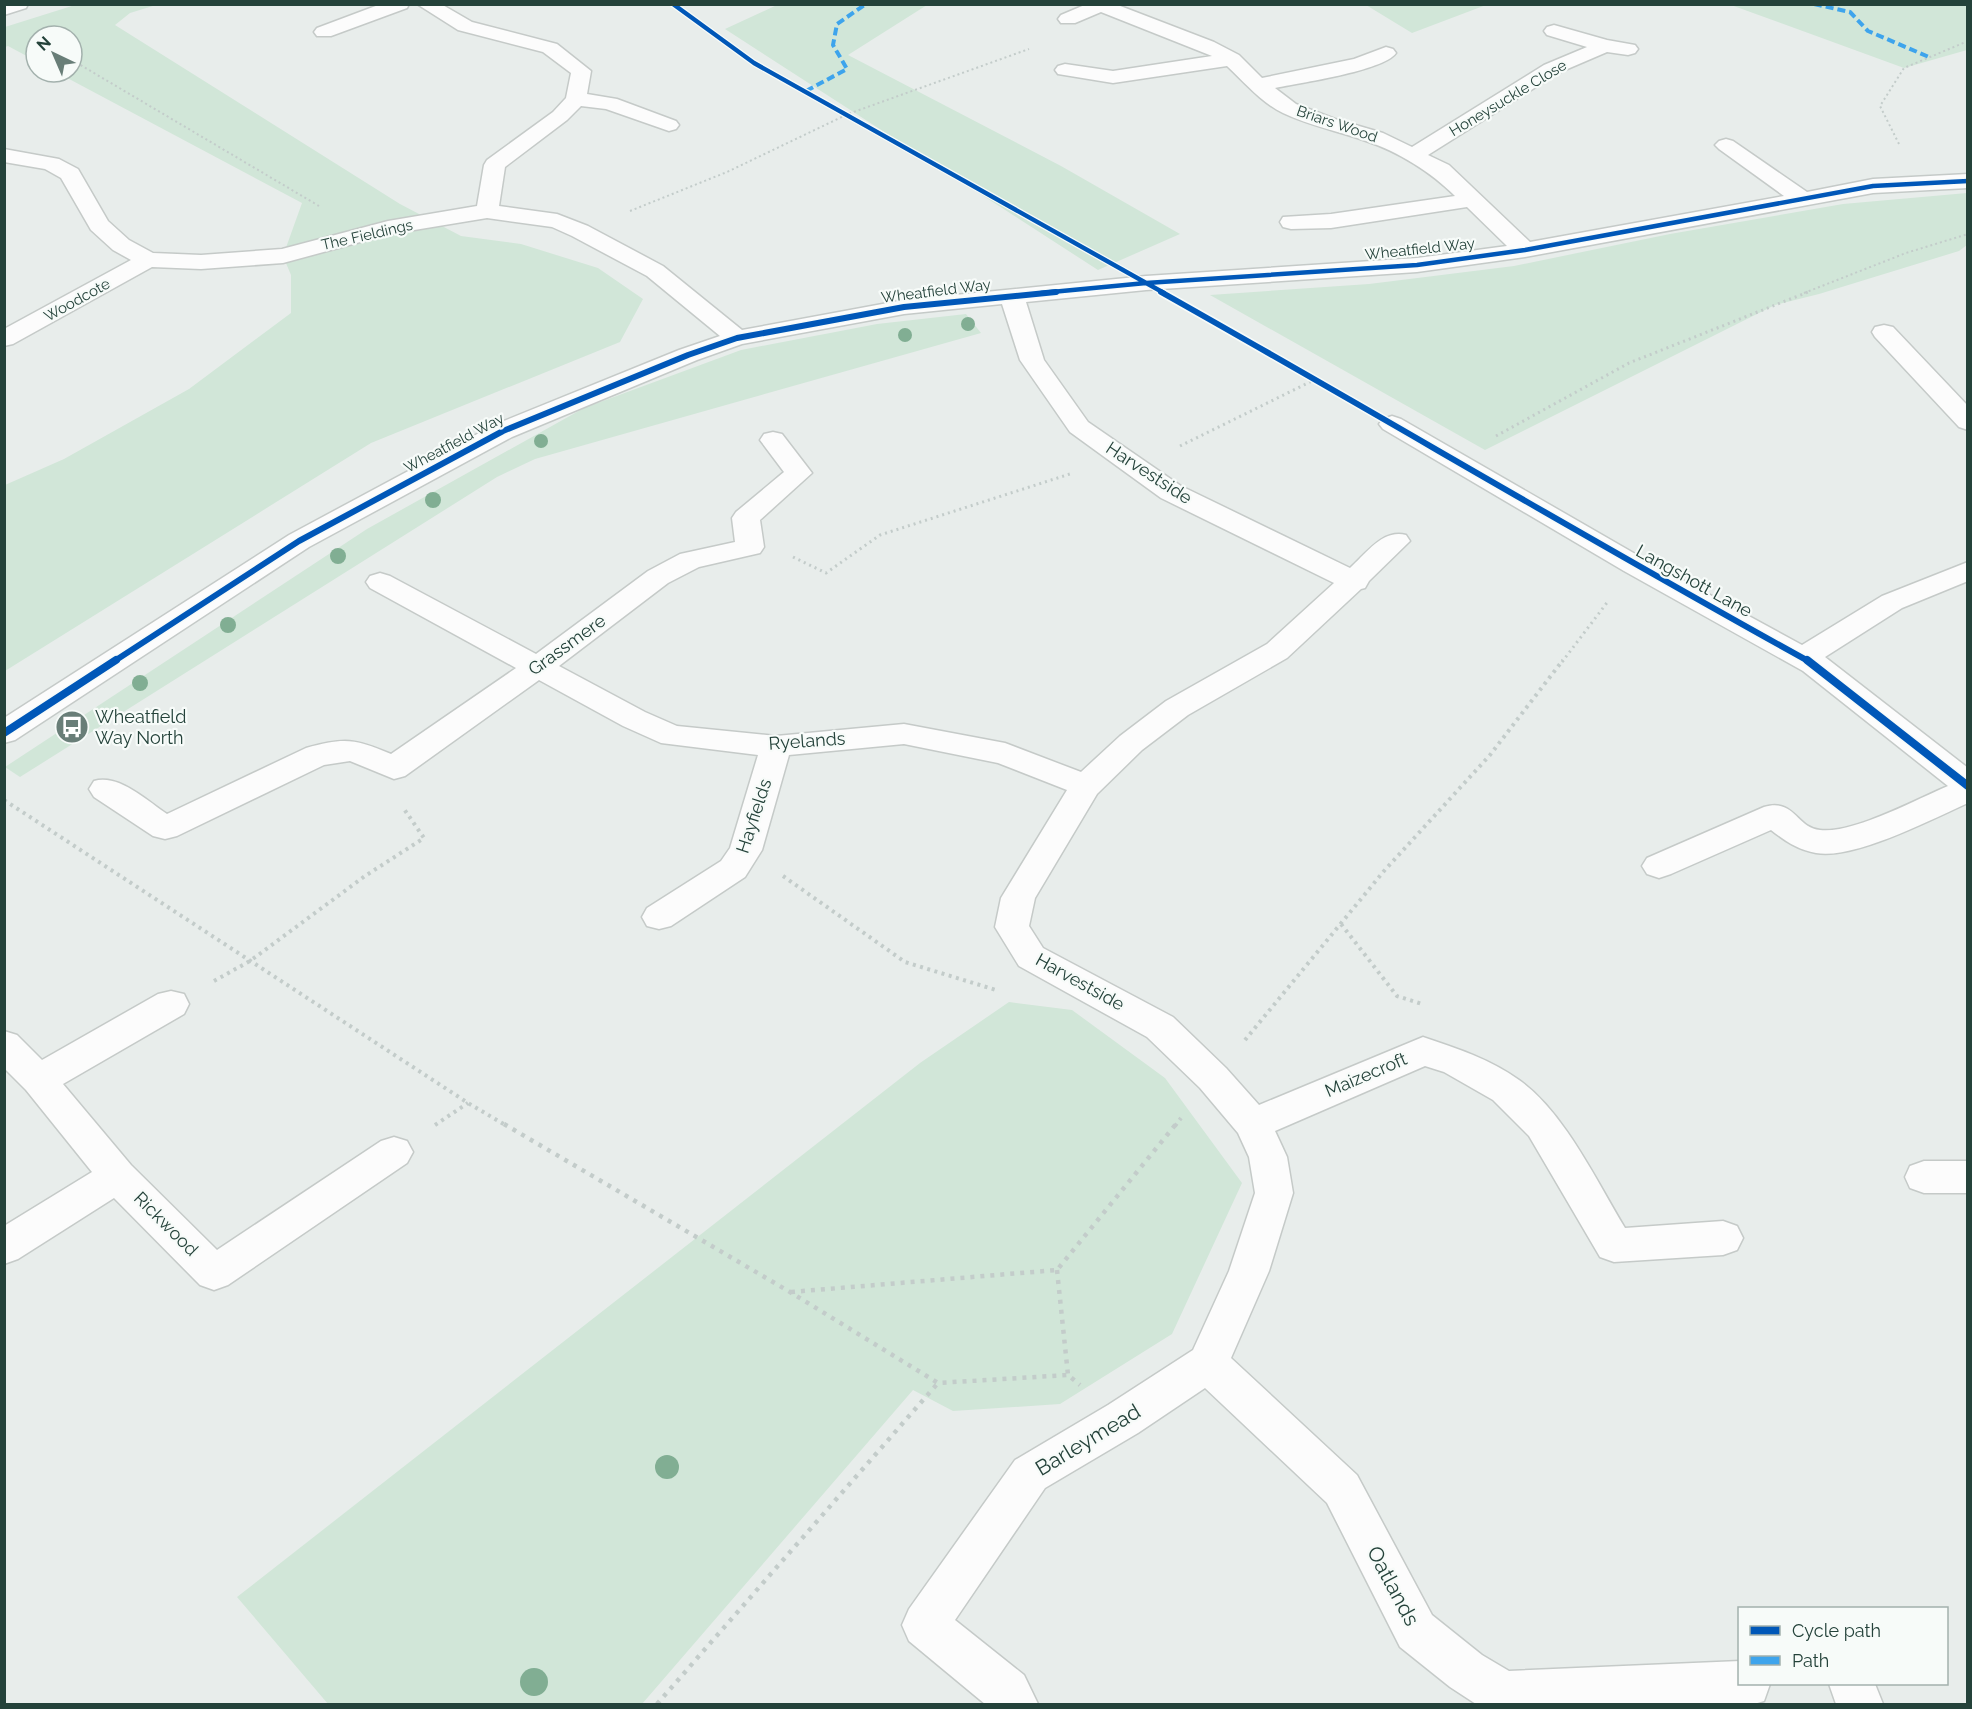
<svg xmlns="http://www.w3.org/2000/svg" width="1972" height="1709" font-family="Raleway,sans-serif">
  <rect width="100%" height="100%" fill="#e8edeb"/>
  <path fill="#d1e6d8" d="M75,5H156L130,13L115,25L400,204L461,236L521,244L598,268L643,299L620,342L371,443L5,671V485L64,459L189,389L291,313V275L283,256L302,203L56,72H72V36H36V61L8,46L5,47V27Z
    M777,5H927L848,55L1061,166L1180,234L1098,270L725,29Z
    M1366,5H1486L1412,33Z
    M1731,5H1967V50L1904,68Z
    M1967,193V245L1959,251L1819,294L1775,305L1485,450L1210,295L1369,284L1514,266L1670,234L1843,204Z
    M966,314L981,333L535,459L497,477L20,777L5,767L367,529L584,408L741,350L877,324Z
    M1009,1002L1072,1010L1165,1078L1242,1183L1172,1334L1060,1404L953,1411L913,1390L642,1704H328L237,1597L920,1063Z"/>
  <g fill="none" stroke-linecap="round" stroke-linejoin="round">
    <defs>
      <path id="minor" d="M4,4H28L26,8L4,15Z
        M381,4H409L407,8L331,36H317L314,32L317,28Z
        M417,4H441L472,22L557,44L591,71L587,94L617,99L676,121L679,125L676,129L669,131L606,109L581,106L567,120L505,167L499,206L557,214L588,226L663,266L742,330L904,300L1146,276L1417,258L1507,246L1467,207L1331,228L1291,229L1283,227L1280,222L1283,217L1331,214L1455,196C1431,172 1399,152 1366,141C1339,131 1310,126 1283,113C1262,103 1244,82 1227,66L1113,83L1058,74L1055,70L1058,66L1065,64L1113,71L1212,56L1101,12L1075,23H1061L1058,19L1061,15L1087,4H1115L1214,42L1239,55L1262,78L1354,59L1386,47L1393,49L1396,53C1384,71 1298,83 1275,88L1296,104L1335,119L1383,133L1412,147L1544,65L1587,47L1547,35L1544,31L1547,27L1554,25L1607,40L1635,45L1638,49L1635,53L1628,55L1607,52L1558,73L1428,155L1449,165L1530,242L1784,196L1719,149L1715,145L1719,141L1726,139L1733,141L1807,192L1873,179L1968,174V188L1873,193L1525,257L1417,272L1146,290L1026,302L1044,360L1088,422L1181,486L1350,568C1366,554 1382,529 1406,535L1410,541L1369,581L1365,588L1361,589L1287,658L1188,715L1142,750L1097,794L1035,898L1029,926L1043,948L1173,1017L1226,1068L1259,1105L1423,1037C1456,1048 1490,1059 1519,1080C1564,1112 1596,1180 1625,1228L1723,1221L1737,1226L1743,1238L1737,1250L1723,1255L1614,1262L1600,1257L1529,1136L1493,1100L1444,1072L1425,1066L1275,1131L1287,1157L1293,1193L1269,1271L1231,1358L1357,1475L1432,1615L1482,1655L1509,1671L1740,1661V1684H1770L1764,1701L1754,1704H1476L1450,1687L1400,1647L1327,1503L1205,1388L1138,1433L1045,1488L955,1620L1024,1675L1038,1704H985L909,1641L902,1625L909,1609L1015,1460L1108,1405L1193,1350L1229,1271L1255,1193L1249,1157L1238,1133L1200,1088L1147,1037L1019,966L995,927L1001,898L1067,790L998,763L904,744L789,755L762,850L745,877L671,926L659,929L647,926L642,917L647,908L721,861L730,848L758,755L661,743L623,726L539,680L405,776L394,779L350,761L324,765L177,836L165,839L153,836L94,797L89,789L94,781C119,774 146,800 167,814L306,748C345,737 355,739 391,754L516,668L370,588L366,582L370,576L380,573L390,576L536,654L648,571L680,554L735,542L732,518L736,512L784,472L760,440L764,434L773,432L782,434L812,473L760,520L764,547L760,553L699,567L668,583L559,666L645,712L677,726L776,736L904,724L1005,743L1081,772L1120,736L1166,701L1267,644L1334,583L1161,498L1070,432L1020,360L1002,304L904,314L742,344L697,360L512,437L309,547L15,740L4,743V718L289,535L494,425L679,350L720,336L647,276L572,236L552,227L487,218L390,234L283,263L201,269L152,267L13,344L4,346V329L131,260L113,250L91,230L61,178L45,169L4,162V149L59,159L78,169L108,221L129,240L153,253L201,255L282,249L388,221L477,206L484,165L487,160L553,112L566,98L571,73L543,52L458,30Z
        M1884,325L1893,327L1968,406V430L1959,427L1875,337L1872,332L1875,327Z
        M1392,416L1401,419L1644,559L1802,645L1882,596L1968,562V581L1902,608L1825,657L1968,768V803C1932,819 1854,860 1816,853C1798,850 1785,841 1771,830L1671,874L1659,878L1647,874L1642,866L1647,858L1764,807C1795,798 1796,828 1820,830C1853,834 1917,799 1948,786L1803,671L1624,571L1383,429L1379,424L1383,419Z
        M171,991L184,994L189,1004L184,1014L63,1084L131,1165L217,1250L381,1141L394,1137L407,1141L413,1152L407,1163L228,1285L214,1290L200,1285L114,1198L18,1259L4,1264V1226L92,1172L26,1090L4,1068V1031L17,1035L42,1060L158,994Z
        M1924,1161H1968V1193H1924L1910,1188L1905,1177L1910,1166Z
        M1829,1684H1875L1883,1704H1836Z"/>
    </defs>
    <use href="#minor" stroke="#c5cac8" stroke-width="3"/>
    <path stroke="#c3ccca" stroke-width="2" stroke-dasharray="2 3" stroke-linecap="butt" d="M72,60L319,206
      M1899,144L1880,106L1904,68L1968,41
      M630,211L727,172L848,114L1029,49
      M1804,293L1906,253L1968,234"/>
    <path stroke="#c3ccca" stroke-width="3" stroke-dasharray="2 4" stroke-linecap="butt" d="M1496,436L1629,363L1808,292
      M1180,446L1316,379
      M793,557L826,573L880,535L1073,473
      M1562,662L1609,600"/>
    <path stroke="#c3ccca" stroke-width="4" stroke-dasharray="3 4.5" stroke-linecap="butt" d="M4,800L468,1103L507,1126
      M783,876L905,962L996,990
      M1341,924L1397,996L1422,1004
      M214,981L250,961L365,876L424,838L404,809
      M1245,1040L1384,871L1490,755L1563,660
      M435,1125L468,1103
      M1175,1126L1181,1118"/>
    <path stroke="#c3ccca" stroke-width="4.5" stroke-dasharray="4 6" stroke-linecap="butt" d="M504,1124L790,1292L938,1383L1068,1375L1080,1385
      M1057,1270L1068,1375
      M791,1292L1057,1270L1176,1124
      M657,1704L938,1383"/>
    <use href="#minor" fill="#fcfcfc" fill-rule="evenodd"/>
    <path stroke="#3ea4ec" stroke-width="4" stroke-dasharray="8 4" stroke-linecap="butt" d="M1814,4L1850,12L1868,31L1929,57
      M806,91L847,69L833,45L837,24L866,4"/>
    <defs>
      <path id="cycleway-far2" d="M673,4L754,63L1164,293
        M1041,293L1146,283L1417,265L1525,250L1873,186L1968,181"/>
      <path id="cycleway-far1" d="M1161,292C1378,414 1592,542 1810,662
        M113,662L299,541L503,431L688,355L737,338L904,307L1056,292"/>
      <path id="cycleway" d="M1807,660L1968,786
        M4,733L116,660"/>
    </defs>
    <use href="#cycleway-far2" stroke="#f7fbf9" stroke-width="7"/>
    <use href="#cycleway-far1" stroke="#f7fbf9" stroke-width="9"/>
    <use href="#cycleway" stroke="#f7fbf9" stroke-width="11"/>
    <use href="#cycleway-far2" stroke="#0057b8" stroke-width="4.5"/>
    <use href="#cycleway-far1" stroke="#0057b8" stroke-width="6"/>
    <use href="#cycleway" stroke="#0057b8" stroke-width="8"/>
  </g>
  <g fill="#81ae93">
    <circle cx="968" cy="324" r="7"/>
    <circle cx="905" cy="335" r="7"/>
    <circle cx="541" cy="441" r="7"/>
    <circle cx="433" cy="500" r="8"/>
    <circle cx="338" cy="556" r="8"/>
    <circle cx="228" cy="625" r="8"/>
    <circle cx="140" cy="683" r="8"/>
    <circle cx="667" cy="1467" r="12"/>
    <circle cx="534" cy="1682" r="14"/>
  </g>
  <defs>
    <symbol id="bus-disc" viewBox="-11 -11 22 22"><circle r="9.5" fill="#697e78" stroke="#f7fbf9"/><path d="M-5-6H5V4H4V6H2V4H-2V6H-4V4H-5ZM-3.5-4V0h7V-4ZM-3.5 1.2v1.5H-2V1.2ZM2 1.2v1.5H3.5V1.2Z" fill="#fff"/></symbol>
  </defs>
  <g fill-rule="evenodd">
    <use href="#bus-disc" x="53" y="708" width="38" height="38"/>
  </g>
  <g text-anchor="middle" stroke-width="4.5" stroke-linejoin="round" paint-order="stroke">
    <g font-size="15" fill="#24423a" stroke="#f7fbf9">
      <text transform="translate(1508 98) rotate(-31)" y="5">Honeysuckle Close</text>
      <text transform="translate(1337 124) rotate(19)" y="5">Briars Wood</text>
      <text transform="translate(367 235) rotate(-13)" y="5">The Fieldings</text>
      <text transform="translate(1420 249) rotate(-6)" y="5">Wheatfield Way</text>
      <text transform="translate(936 291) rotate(-7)" y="5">Wheatfield Way</text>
      <text transform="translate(77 300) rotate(-29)" y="5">Woodcote</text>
      <text transform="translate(454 443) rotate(-28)" y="5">Wheatfield Way</text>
    </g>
    <g font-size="18" fill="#24423a" stroke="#f7fbf9">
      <text transform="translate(1149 473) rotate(33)" y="6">Harvestside</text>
      <text transform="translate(1694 581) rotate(29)" y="6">Langshott Lane</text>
      <text transform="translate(567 645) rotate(-36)" y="6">Grassmere</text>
      <text transform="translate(807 741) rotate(-4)" y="6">Ryelands</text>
      <text transform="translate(754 816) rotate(-72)" y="6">Hayfields</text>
      <text transform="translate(1080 982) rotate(29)" y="6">Harvestside</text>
      <text transform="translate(1366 1075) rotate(-23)" y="6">Maizecroft</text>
      <text transform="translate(166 1224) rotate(45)" y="6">Rickwood</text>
    </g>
    <g font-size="18" fill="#24423a" stroke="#f7fbf9" text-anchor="start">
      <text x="95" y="723">Wheatfield<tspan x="95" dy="21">Way North</tspan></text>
    </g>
    <g font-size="21" fill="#24423a" stroke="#f7fbf9">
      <text transform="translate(1088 1440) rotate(-31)" y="7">Barleymead</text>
      <text transform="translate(1393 1586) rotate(62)" y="7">Oatlands</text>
    </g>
  </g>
  <rect width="1972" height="1709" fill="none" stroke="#24423a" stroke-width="12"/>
  <rect x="1738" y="1607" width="210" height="78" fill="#f7fbf9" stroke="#a3b1ad" stroke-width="1.5"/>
  <rect x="1750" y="1626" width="30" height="9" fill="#0057b8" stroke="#a3b1ad" stroke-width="1.5"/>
  <text x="1792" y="1637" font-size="18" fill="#24423a">Cycle path</text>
  <rect x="1750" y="1656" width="30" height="9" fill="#3ea4ec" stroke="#a3b1ad" stroke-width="1.5"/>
  <text x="1792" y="1667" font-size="18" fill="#24423a">Path</text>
  <g transform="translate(54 54) rotate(316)"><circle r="28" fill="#f7fbf9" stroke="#a3b1ad" stroke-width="1.5"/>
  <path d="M0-4.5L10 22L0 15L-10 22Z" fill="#697e78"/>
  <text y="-9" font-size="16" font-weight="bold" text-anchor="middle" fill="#24423a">N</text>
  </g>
</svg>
